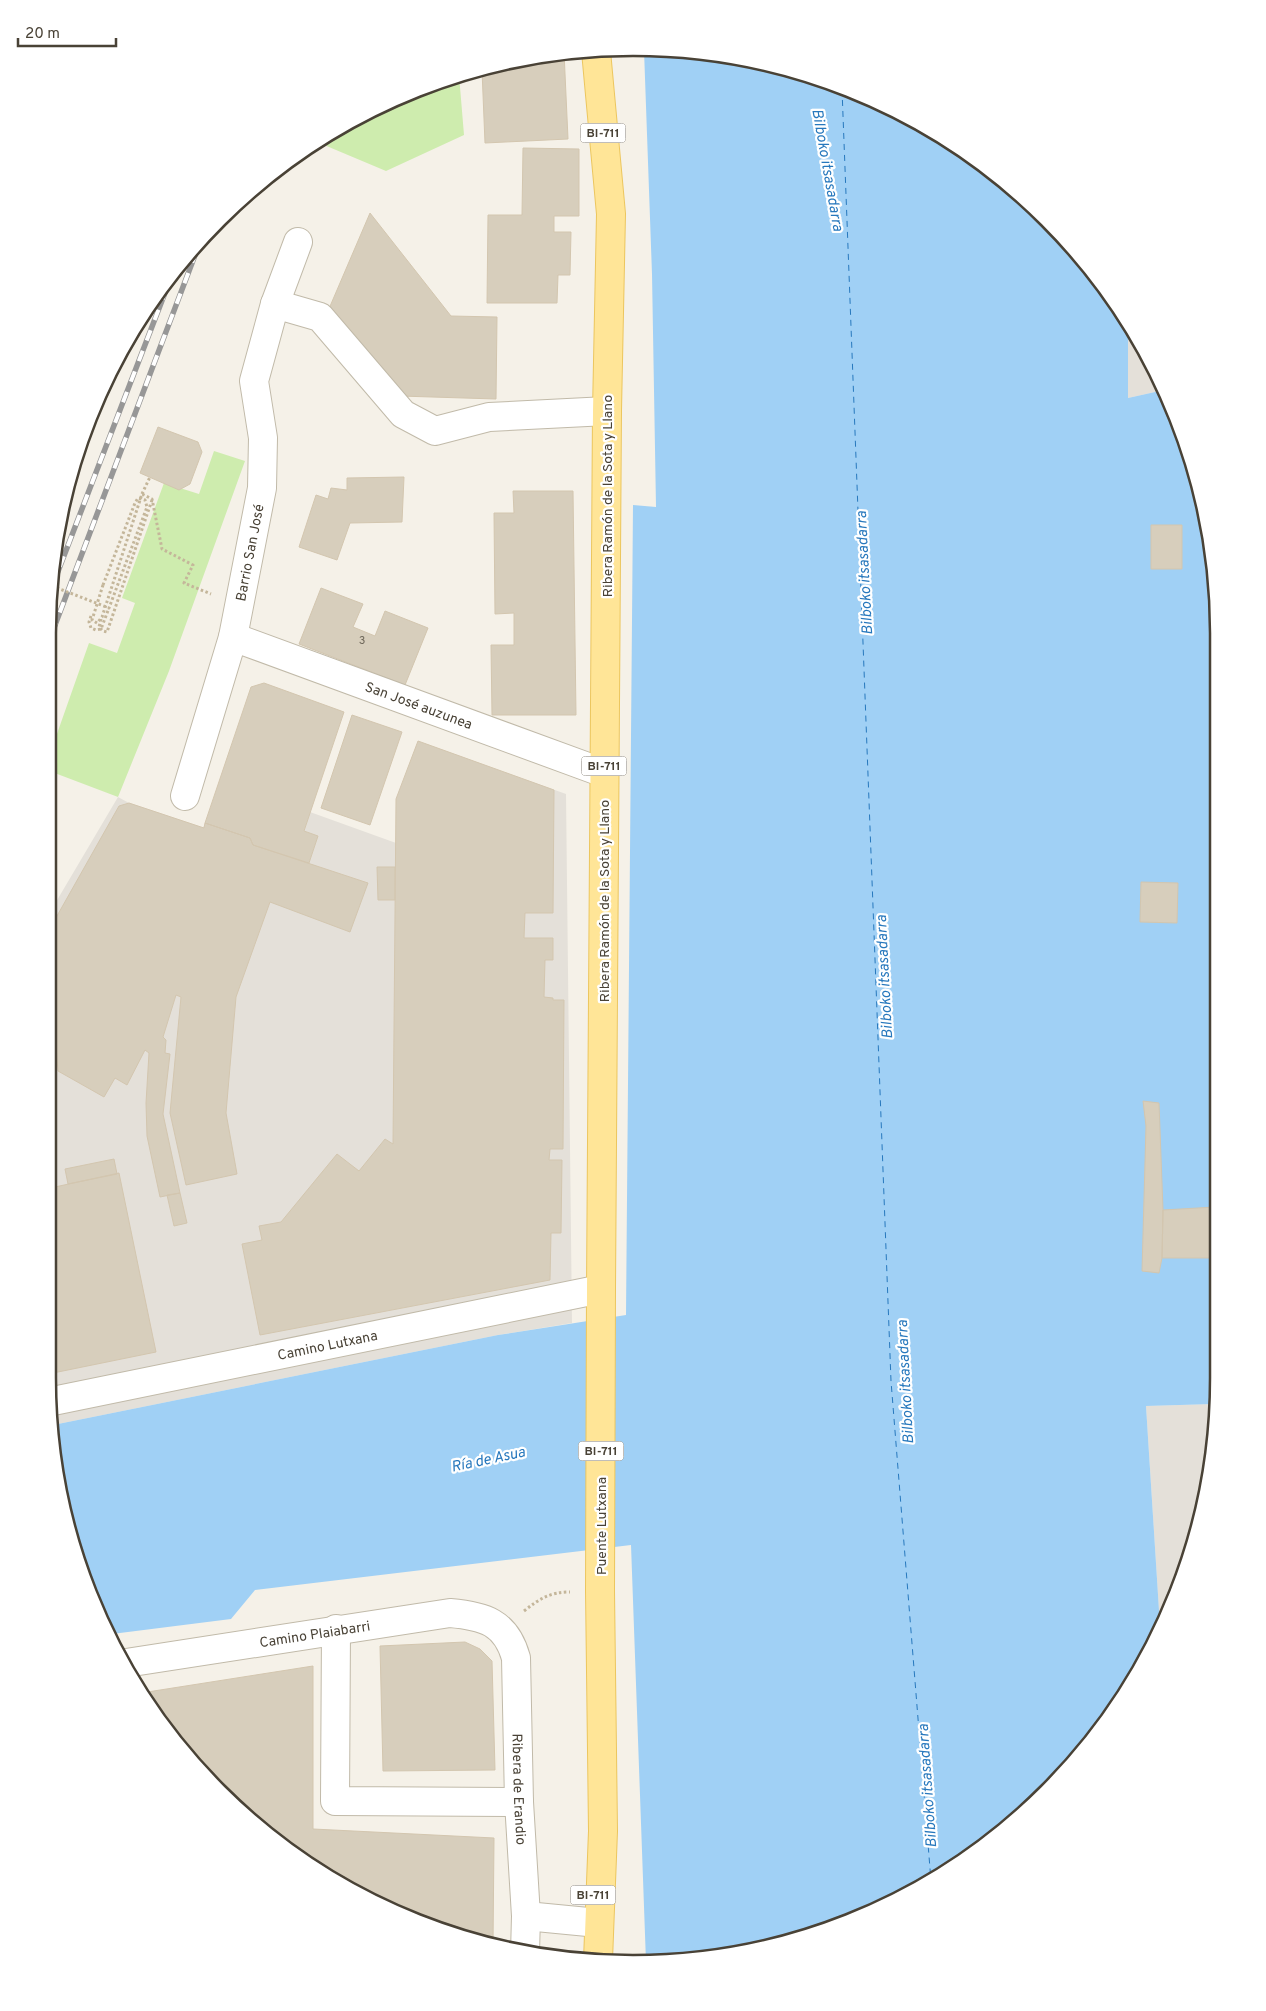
<svg xmlns="http://www.w3.org/2000/svg" width="1266" height="2011" font-family="Overpass,sans-serif">
  <rect width="100%" height="100%" fill="#f5f1e8"/>
  <path fill="#e4e0d9" d="M1128,329L1158,374L1164,390L1128,398Z
    M418,741L566,794L572,1323L498,1335L53,1425V907L118,797L129,803L203,828L205,823L250,838L309,863L318,836L304,831L310,812L396,843V799Z
    M1214,1404V1454L1174,1602L1160,1626L1146,1406Z"/>
  <path fill="#ceecae" d="M459,75L464,135L386,171L317,142L341,126L445,78Z
    M214,451L245,461L169,671L118,797L52,772V748L89,643L117,653L135,603L122,598L164,483L199,494Z"/>
  <path fill="#a0d0f5" d="M672,49L785,68L892,108L990,169L1073,247L1128,329V398L1164,390L1198,481L1217,594L1214,1404L1146,1406L1160,1626L1097,1735L1047,1792L959,1865L892,1903L785,1943L646,1962L631,1545L255,1590L231,1619L112,1634L78,1566L53,1455V1425L498,1335L626,1315L633,505L656,507L652,274L644,50Z"/>
  <g fill="none" stroke-linecap="round" stroke-linejoin="round">
    <path stroke="#2778bd" stroke-width="1" stroke-dasharray="6 5" stroke-linecap="butt" d="M842,89L891,1381L931,1881"/>
  </g>
  <path fill="#d7cebc" stroke="#d3c6af" d="M557,52H564L568,139L485,143L482,70Z
    M523,148L579,149V216H554V232H571L570,275H558L557,303H487L488,215H522Z
    M370,213L451,316L497,317L496,399L400,396L328,311Z
    M158,427L198,442L202,452L190,484L179,490L140,473Z
    M404,477L402,522L350,523L337,560L299,547L316,495L328,499L331,488L347,490V478Z
    M513,491H573L576,715H492L491,645H514V613L495,614L494,513H514Z
    M1151,525H1182V569H1151Z
    M321,588L363,604L353,627L375,636L385,611L428,628L405,685L299,644Z
    M264,683L344,712L304,831L318,836L309,863L253,845L250,838L205,823L251,687Z
    M352,715L402,732L370,825L321,808Z
    M418,741L554,790L553,913H525L524,938H553V960H545L544,997L553,998V1000H564L563,1149H550L549,1160H562L561,1233H551L550,1280L260,1335L242,1244L262,1240L259,1226L281,1222L337,1154L359,1171L385,1139L393,1144L396,799Z
    M129,803L204,828L205,823L250,838L253,845L368,883L350,932L270,902L236,997L226,1113L237,1174L186,1185L170,1113L181,997L176,995L163,1037L166,1040L165,1053L170,1054L163,1114L180,1193L160,1197L147,1136L146,1103L149,1053L145,1050L127,1085L115,1078L104,1097L58,1071L56,1047L53,1045V923L119,806Z
    M377,867H395V900H378Z
    M1141,882L1178,883L1177,923L1140,922Z
    M1143,1101L1159,1103L1163,1210L1162,1258L1159,1273L1142,1271L1146,1126Z
    M114,1159L117,1174L68,1184L65,1169Z
    M119,1173L156,1352L53,1373V1180L55,1187Z
    M180,1193L187,1223L174,1226L167,1195Z
    M1215,1207L1214,1258H1162L1163,1210Z
    M465,1642L480,1649L492,1661L495,1770L383,1771L380,1646Z
    M313,1666V1829L494,1838L493,1945L445,1932L341,1885L276,1842L193,1764L146,1704L141,1693Z"/>
  <g fill="none" stroke-linecap="round" stroke-linejoin="round">
    <defs>
      <g id="minor">
        <path d="M275,304L320,317L403,414L435,431L489,417L607,411"/>
        <path id="s1" d="M233,637L604,773"/>
        <path id="s2" d="M185,796L233,637L262,488L263,438L254,381L275,304L298,242"/>
        <path id="s3" d="M53,1401L601,1289"/>
        <path d="M336,1629L335,1801L519,1802"/>
        <path id="s4" d="M126,1663L450,1613C484,1616 506,1622 516,1658L519,1802L526,1916L525,1953"/>
        <path d="M526,1916L588,1922"/>
      </g>
      <path id="major" d="M596,51L611,214L607,411L601,1289L600,1591L603,1831L598,1960"/>
    </defs>
    <use href="#minor" stroke="#c1baa9" stroke-width="30"/>
    <use href="#major" stroke="#ecc65e" stroke-width="30"/>
    <path stroke="#c4b69a" stroke-width="3" stroke-dasharray="2.5 2.5" stroke-linecap="butt" d="M142,494L150,477
      M103,585L92,620L97,623L102,617L142,494L152,499L162,549L193,565L184,583L211,594
      M101,619L99,627L103,631L107,632L152,500
      M524,1611C539,1599 550,1592 570,1592"/>
    <use href="#minor" stroke="#fff" stroke-width="28"/>
    <use href="#major" stroke="#ffe597" stroke-width="28"/>
    <defs>
      <path id="rail" d="M52,587L173,272
        M52,633L200,242"/>
    </defs>
    <use href="#rail" stroke="#979797" stroke-width="5.5"/>
    <use href="#rail" stroke="#fff" stroke-width="4" stroke-dasharray="11" stroke-linecap="butt"/>
    <path stroke="#c4b69a" stroke-width="3" stroke-dasharray="2.5 2.5" stroke-linecap="butt" d="M52,586L109,608L147,507L145,500L138,498L135,503L103,585
      M91,616L89,622L91,628L96,630L101,629L109,608"/>
  </g>
  <g text-anchor="middle" stroke-width="4.5" stroke-linejoin="round" paint-order="stroke">
    <g font-size="11" fill="#6c6558">
      <text x="362" y="644">3</text>
    </g>
    <g fill="#fff" stroke="#807b72" stroke-width="1">
      <rect x="580.5" y="123.5" width="45" height="19" rx="4"/>
      <rect x="581.5" y="756.5" width="45" height="19" rx="4"/>
      <rect x="578.5" y="1441.5" width="45" height="19" rx="4"/>
      <rect x="570.5" y="1885.5" width="45" height="19" rx="4"/>
    </g>
    <g font-size="12" font-weight="bold" fill="#494236">
      <text x="603" y="137">BI-711</text>
      <text x="604" y="770">BI-711</text>
      <text x="601" y="1455">BI-711</text>
      <text x="593" y="1899">BI-711</text>
    </g>
    <g font-size="14" fill="#494236" stroke="#fff">
      <text transform="translate(607 496) rotate(-90)" y="5">Ribera Ramón de la Sota y Llano</text>
      <text dy="5" stroke="none"><textPath href="#s2" startOffset="252">Barrio San José</textPath></text>
      <text dy="5" stroke="none"><textPath href="#s1" startOffset="198">San José auzunea</textPath></text>
      <text transform="translate(604 901) rotate(-90)" y="5">Ribera Ramón de la Sota y Llano</text>
      <text dy="5" stroke="none"><textPath href="#s3" startOffset="280">Camino Lutxana</textPath></text>
      <text transform="translate(601 1526) rotate(-90)" y="5">Puente Lutxana</text>
      <text dy="5" stroke="none"><textPath href="#s4" startOffset="191">Camino Plaiabarri</textPath></text>
      <text dy="5" stroke="none"><textPath href="#s4" startOffset="546">Ribera de Erandio</textPath></text>
    </g>
    <g font-size="15" font-style="italic" fill="#2778bd" stroke="#fff">
      <text transform="translate(828 170) rotate(80)" y="5">Bilboko itsasadarra</text>
      <text transform="translate(864 573) rotate(-93)" y="5">Bilboko itsasadarra</text>
      <text transform="translate(884 977) rotate(-93)" y="5">Bilboko itsasadarra</text>
      <text transform="translate(905 1382) rotate(-93)" y="5">Bilboko itsasadarra</text>
      <text transform="translate(488 1459) rotate(-12)" y="5">Ría de Asua</text>
      <text transform="translate(927 1786) rotate(-94)" y="5">Bilboko itsasadarra</text>
    </g>
  </g>
  <path d="M0 0H1266V2011H0ZM633 56H633A577 577 0 0 1 1210 633V1378A577 577 0 0 1 633 1955H633A577 577 0 0 1 56 1378V633A577 577 0 0 1 633 56Z" fill="#fff" fill-rule="evenodd"/>
  <path fill="none" stroke="#494236" stroke-width="2.5" d="M633 56H633A577 577 0 0 1 1210 633V1378A577 577 0 0 1 633 1955H633A577 577 0 0 1 56 1378V633A577 577 0 0 1 633 56Z"/>
  <path d="M18 38v8h98v-8" fill="none" stroke="#494236" stroke-width="2.5"/>
  <text x="25" y="38" font-size="15" fill="#494236" stroke="#ffffff" stroke-width="4" paint-order="stroke">20 m</text>
</svg>
